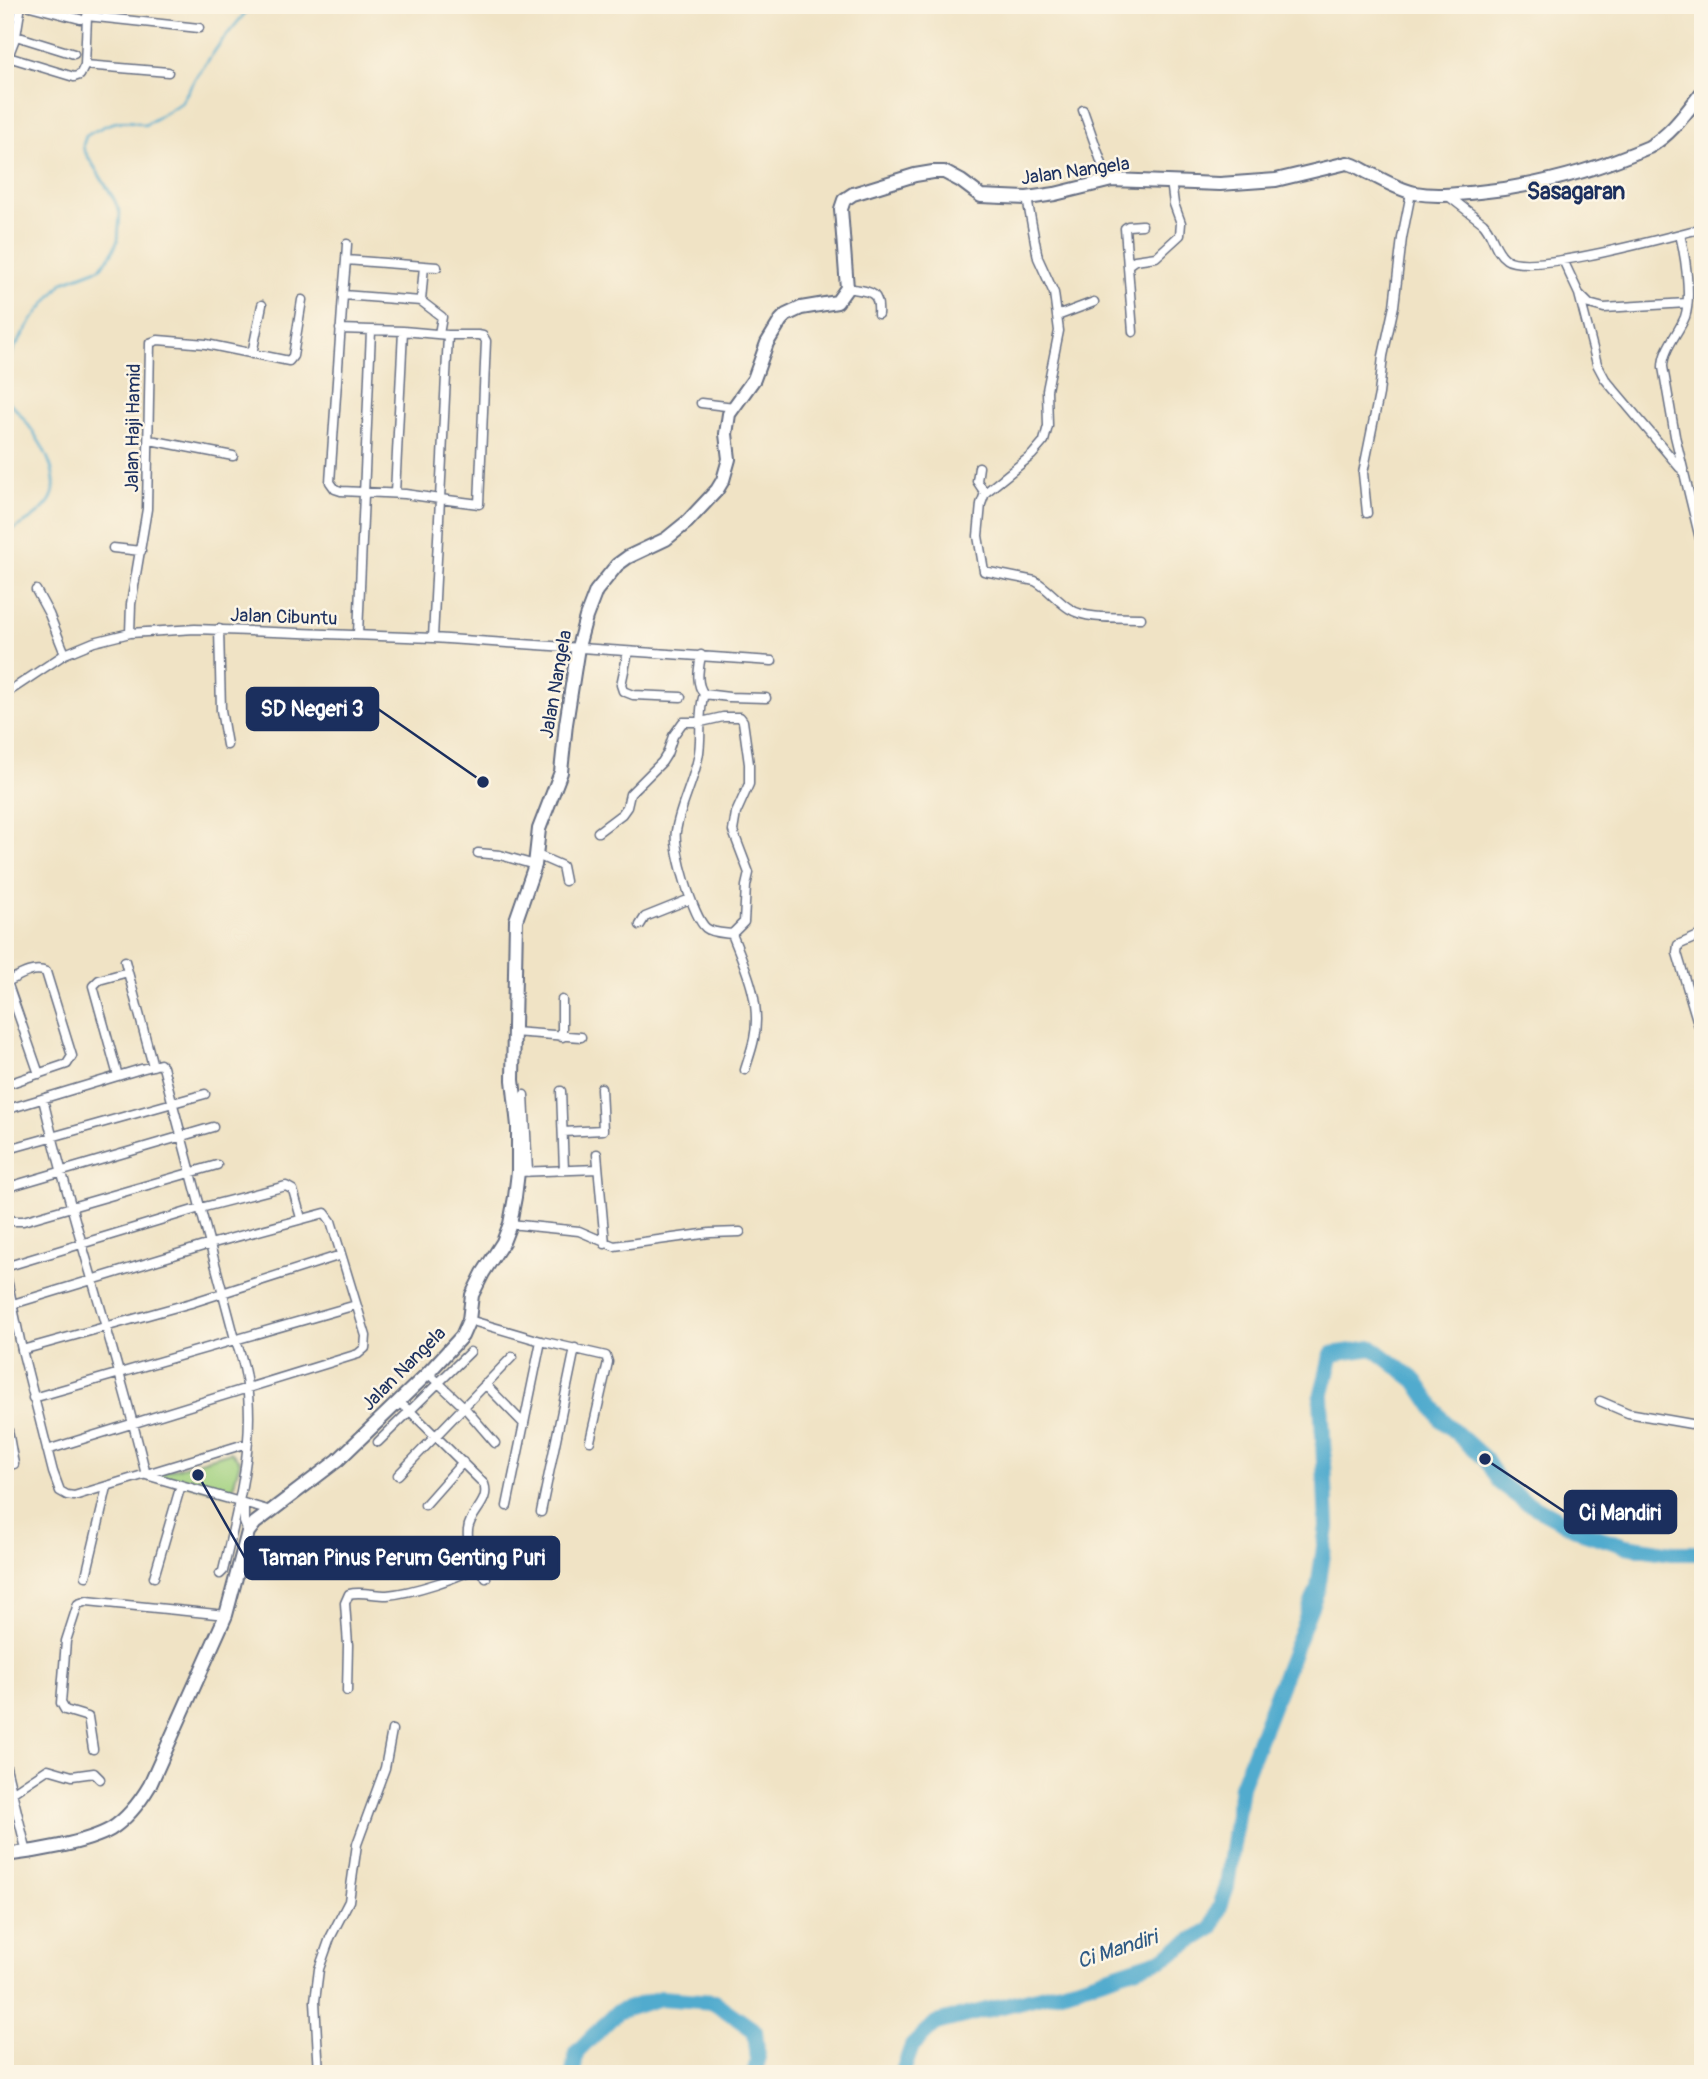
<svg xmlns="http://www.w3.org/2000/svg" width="1708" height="2079" font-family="Pangolin,sans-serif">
  <rect width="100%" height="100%" fill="#fcf5e5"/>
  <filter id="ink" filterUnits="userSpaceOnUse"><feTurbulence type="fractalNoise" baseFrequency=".0143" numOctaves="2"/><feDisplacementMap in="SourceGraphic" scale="14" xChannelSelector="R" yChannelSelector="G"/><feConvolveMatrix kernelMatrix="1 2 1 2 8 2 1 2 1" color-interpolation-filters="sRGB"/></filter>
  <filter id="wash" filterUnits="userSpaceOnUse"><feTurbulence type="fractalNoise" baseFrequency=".00686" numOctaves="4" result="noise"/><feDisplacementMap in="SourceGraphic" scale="28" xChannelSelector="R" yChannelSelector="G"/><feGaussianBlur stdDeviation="1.57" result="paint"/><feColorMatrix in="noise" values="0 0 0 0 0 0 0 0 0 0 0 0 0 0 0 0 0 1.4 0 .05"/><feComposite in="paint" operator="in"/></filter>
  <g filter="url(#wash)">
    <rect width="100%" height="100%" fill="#f0e3c5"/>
    <path fill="#a2d180" stroke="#5e806f" stroke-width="2" d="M231,1452L240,1461L231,1495L159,1477L160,1473Z"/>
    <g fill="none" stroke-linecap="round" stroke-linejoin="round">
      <path stroke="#51abce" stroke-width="2.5" d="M5,370L15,347L32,320L63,282L100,268L111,255L118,240L120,213L114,199L84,150L83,145L86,136C106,124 121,116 145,125L181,103L195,79L221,42L252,5
        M5,398C25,416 69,474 49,502C38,517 21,525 5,534"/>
      <path stroke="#51abce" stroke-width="16" d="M573,2074L576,2053L617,2012L660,1998L714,2002L755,2031L758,2060L754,2074
        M902,2074L912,2046L936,2023L1076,1987L1162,1959L1212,1928L1227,1887L1241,1786L1318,1588L1327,1527L1321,1397L1332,1354L1373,1348L1416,1381L1442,1420L1485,1459L1500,1483L1524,1501L1582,1532L1626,1546L1672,1553H1703"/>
    </g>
  </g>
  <g filter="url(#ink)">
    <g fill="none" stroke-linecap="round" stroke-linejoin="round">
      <defs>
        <path id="street" d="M26,5L80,19
          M16,36L74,54
          M8,57L74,77L80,75L85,65L87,16L199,28
          M7,59L16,36L21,5
          M85,65L168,72
          M1083,110L1108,181
          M1447,195L1483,223C1493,233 1494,251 1506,259C1529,276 1671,236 1703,228
          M1027,198L1038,258L1054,293L1059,331L1047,390L1048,426L1044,441L1032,455L985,493L981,504L978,536L984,571L1035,581C1048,588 1057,601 1070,609C1086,620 1122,617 1141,618
          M1680,234C1685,255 1692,296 1685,317C1678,334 1663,349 1663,367L1675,436L1703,551
          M346,260L347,244
          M1563,260L1579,294L1589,304L1604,308L1687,303
          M1128,265L1135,260L1156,257L1180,235L1181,223L1174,204L1171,181
          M847,288C868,292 880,289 878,314
          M1579,294L1597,364L1605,379L1680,468
          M343,295L346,260L424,266
          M421,301L424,266L437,267
          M1057,316L1094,302
          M340,329L403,331L395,493
          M403,331L448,335L440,499L479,504L486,341L483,336L478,335H448
          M1133,332L1125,228L1128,226L1142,225
          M252,354L262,305
          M701,403L734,407
          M150,440L233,456
          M979,467L977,481L985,493
          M1367,513L1363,473L1379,394L1383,356L1394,306L1402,238L1411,193
          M113,548L141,551
          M36,590L49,614L65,654
          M219,629L221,710L227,745
          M130,633L131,604L147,509L150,343L158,340L206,344L289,361L293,356L302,300
          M358,634L371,331
          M433,638L440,499L405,494L341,491L335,489L330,482L343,295L421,301L442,317L439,334
          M628,652L621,685L623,691L633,695L681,697
          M701,655C699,668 695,683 704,694L729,697L766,698
          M5,694L65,654L94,642L130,633L195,629L433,638L772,661
          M598,832L622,814L627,807L630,794L662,762L667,754L673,736L683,722H701L723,717H740L743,721L749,764V784L736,813L733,831L749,873L746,886L744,922L732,934C725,933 712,933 706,928C693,917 673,848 676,831C680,806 693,783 698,758C703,737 697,714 704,694
          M478,853L500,855L535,865
          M537,855L562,866L565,881
          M640,925L645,917L690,899
          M732,934C745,967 762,1002 754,1039C752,1049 748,1060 745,1070
          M1703,934L1678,945L1677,953L1703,1040
          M125,961L153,1066
          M7,982L39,1074
          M5,983C17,977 33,966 46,972L72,1056L67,1064L5,1085
          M562,1000V1037
          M513,1032L581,1037
          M118,1076L93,986L99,980L128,972
          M561,1091L564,1170
          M524,1095L528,1172
          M43,1099C73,1226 116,1349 146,1475L271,1511
          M5,1110L141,1069L160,1064L163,1067L235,1339C265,1411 240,1499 223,1571L220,1574
          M563,1132L603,1130L601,1088
          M5,1150L205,1094
          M597,1154L605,1244
          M518,1172L598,1169
          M5,1188L213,1127
          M5,1215L13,1221H23L217,1165
          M510,1224L579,1231L614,1246L710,1233L740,1232
          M5,1267L200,1208L282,1187L286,1186L293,1190L301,1218
          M5,1270L22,1350L53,1472L60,1491L67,1495L74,1496L248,1443
          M13,1304L210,1244L325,1213L331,1221L366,1336L365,1348L358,1354L47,1450
          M469,1320L541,1341L606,1356L608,1362L590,1441
          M22,1350L191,1303L341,1255
          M428,1373L464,1407L495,1443
          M485,1384L524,1424
          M33,1398L356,1305
          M1600,1401L1628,1413L1703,1426
          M398,1402L410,1411L484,1484C491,1502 469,1513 468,1530C466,1547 479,1564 486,1578
          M5,1414L14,1464L5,1466
          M378,1442L470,1352
          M398,1475L512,1357
          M244,1504V1522L248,1532
          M425,1505L463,1462
          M507,1506L541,1341
          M541,1512L575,1348
          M86,1576L107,1487
          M154,1577L181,1485
          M347,1691L348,1645L345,1603L349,1594C360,1591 374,1595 387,1595C411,1593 460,1578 480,1565
          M93,1749L88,1717L65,1710L61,1703L66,1641L78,1604L87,1601L226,1615
          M5,1763L27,1853
          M12,1793L48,1769L72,1776L94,1773L100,1779
          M319,2074L315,2001L319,1969L330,1938L349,1901L357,1844L385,1768L392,1730"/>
        <path id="primary" d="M5,1855C33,1852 87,1843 111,1829C128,1818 140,1802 150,1785L226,1615L248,1532L255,1523L271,1511L338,1460L428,1373L462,1336L469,1320L472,1295L483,1273L503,1242L510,1224L515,1197L518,1172V1126L513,1080L516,920L535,865L539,829L561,772L566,724L578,647L586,617L596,591L617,565L628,557L666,539L687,522L717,490L723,480L729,459L726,434L729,414L754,379L767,343L781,320L786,315L801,308L837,302L847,288L841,209L844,200L853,194L915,175L933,172H944L961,181L981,196L1027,198L1055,194L1112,180L1220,184L1276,180L1347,163C1357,165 1362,170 1371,174C1384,181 1400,190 1415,193C1436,197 1458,194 1479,192C1540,186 1593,171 1649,147C1672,134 1687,111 1703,91"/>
      </defs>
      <use href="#street" stroke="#666e82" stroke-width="11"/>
      <use href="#primary" stroke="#666e82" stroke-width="16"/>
      <use href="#street" stroke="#fff" stroke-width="8"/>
      <use href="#primary" stroke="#fff" stroke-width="12"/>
    </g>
  </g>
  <g text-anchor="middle" stroke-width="5" stroke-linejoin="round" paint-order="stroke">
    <g font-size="19" fill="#1b2f5e" stroke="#fcf5e5">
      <text transform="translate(1075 170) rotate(-8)" y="7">Jalan Nangela</text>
      <text transform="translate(132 428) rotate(-89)" y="7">Jalan Haji Hamid</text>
      <text transform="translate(284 616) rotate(2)" y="7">Jalan Cibuntu</text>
      <text transform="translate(555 684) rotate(-80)" y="7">Jalan Nangela</text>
      <text transform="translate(403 1368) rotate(-45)" y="7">Jalan Nangela</text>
    </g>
    <g font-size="21" font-style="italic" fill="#2e5a85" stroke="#fcf5e5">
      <text transform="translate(1117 1949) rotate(-18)" y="7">Ci Mandiri</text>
    </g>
    <g font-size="23" font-weight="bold" fill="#1b2f5e" stroke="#fcf5e5">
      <text x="1576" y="199">Sasagaran</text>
    </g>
  </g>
  <path fill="none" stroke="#1b2f5e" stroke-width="2.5" d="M483 782L378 709M1485 1459L1565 1512M198 1475L245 1558"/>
  <g fill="#1b2f5e" stroke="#fcf5e5" stroke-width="2.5">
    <circle cx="483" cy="782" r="7"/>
    <circle cx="1485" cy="1459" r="7"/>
    <circle cx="198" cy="1475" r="7"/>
  </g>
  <g fill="#1b2f5e" stroke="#1b2f5e" stroke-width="2.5">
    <rect x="247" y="688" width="131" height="42" rx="7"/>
    <rect x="1565" y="1491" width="111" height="42" rx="7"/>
    <rect x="245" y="1537" width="314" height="42" rx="7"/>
  </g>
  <g font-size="21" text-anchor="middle" font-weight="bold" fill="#fff">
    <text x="312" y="716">SD Negeri 3</text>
    <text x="1620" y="1520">Ci Mandiri</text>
    <text x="402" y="1565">Taman Pinus Perum Genting Puri</text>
  </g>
  <rect width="1708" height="2079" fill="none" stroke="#fcf5e5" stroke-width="28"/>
</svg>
